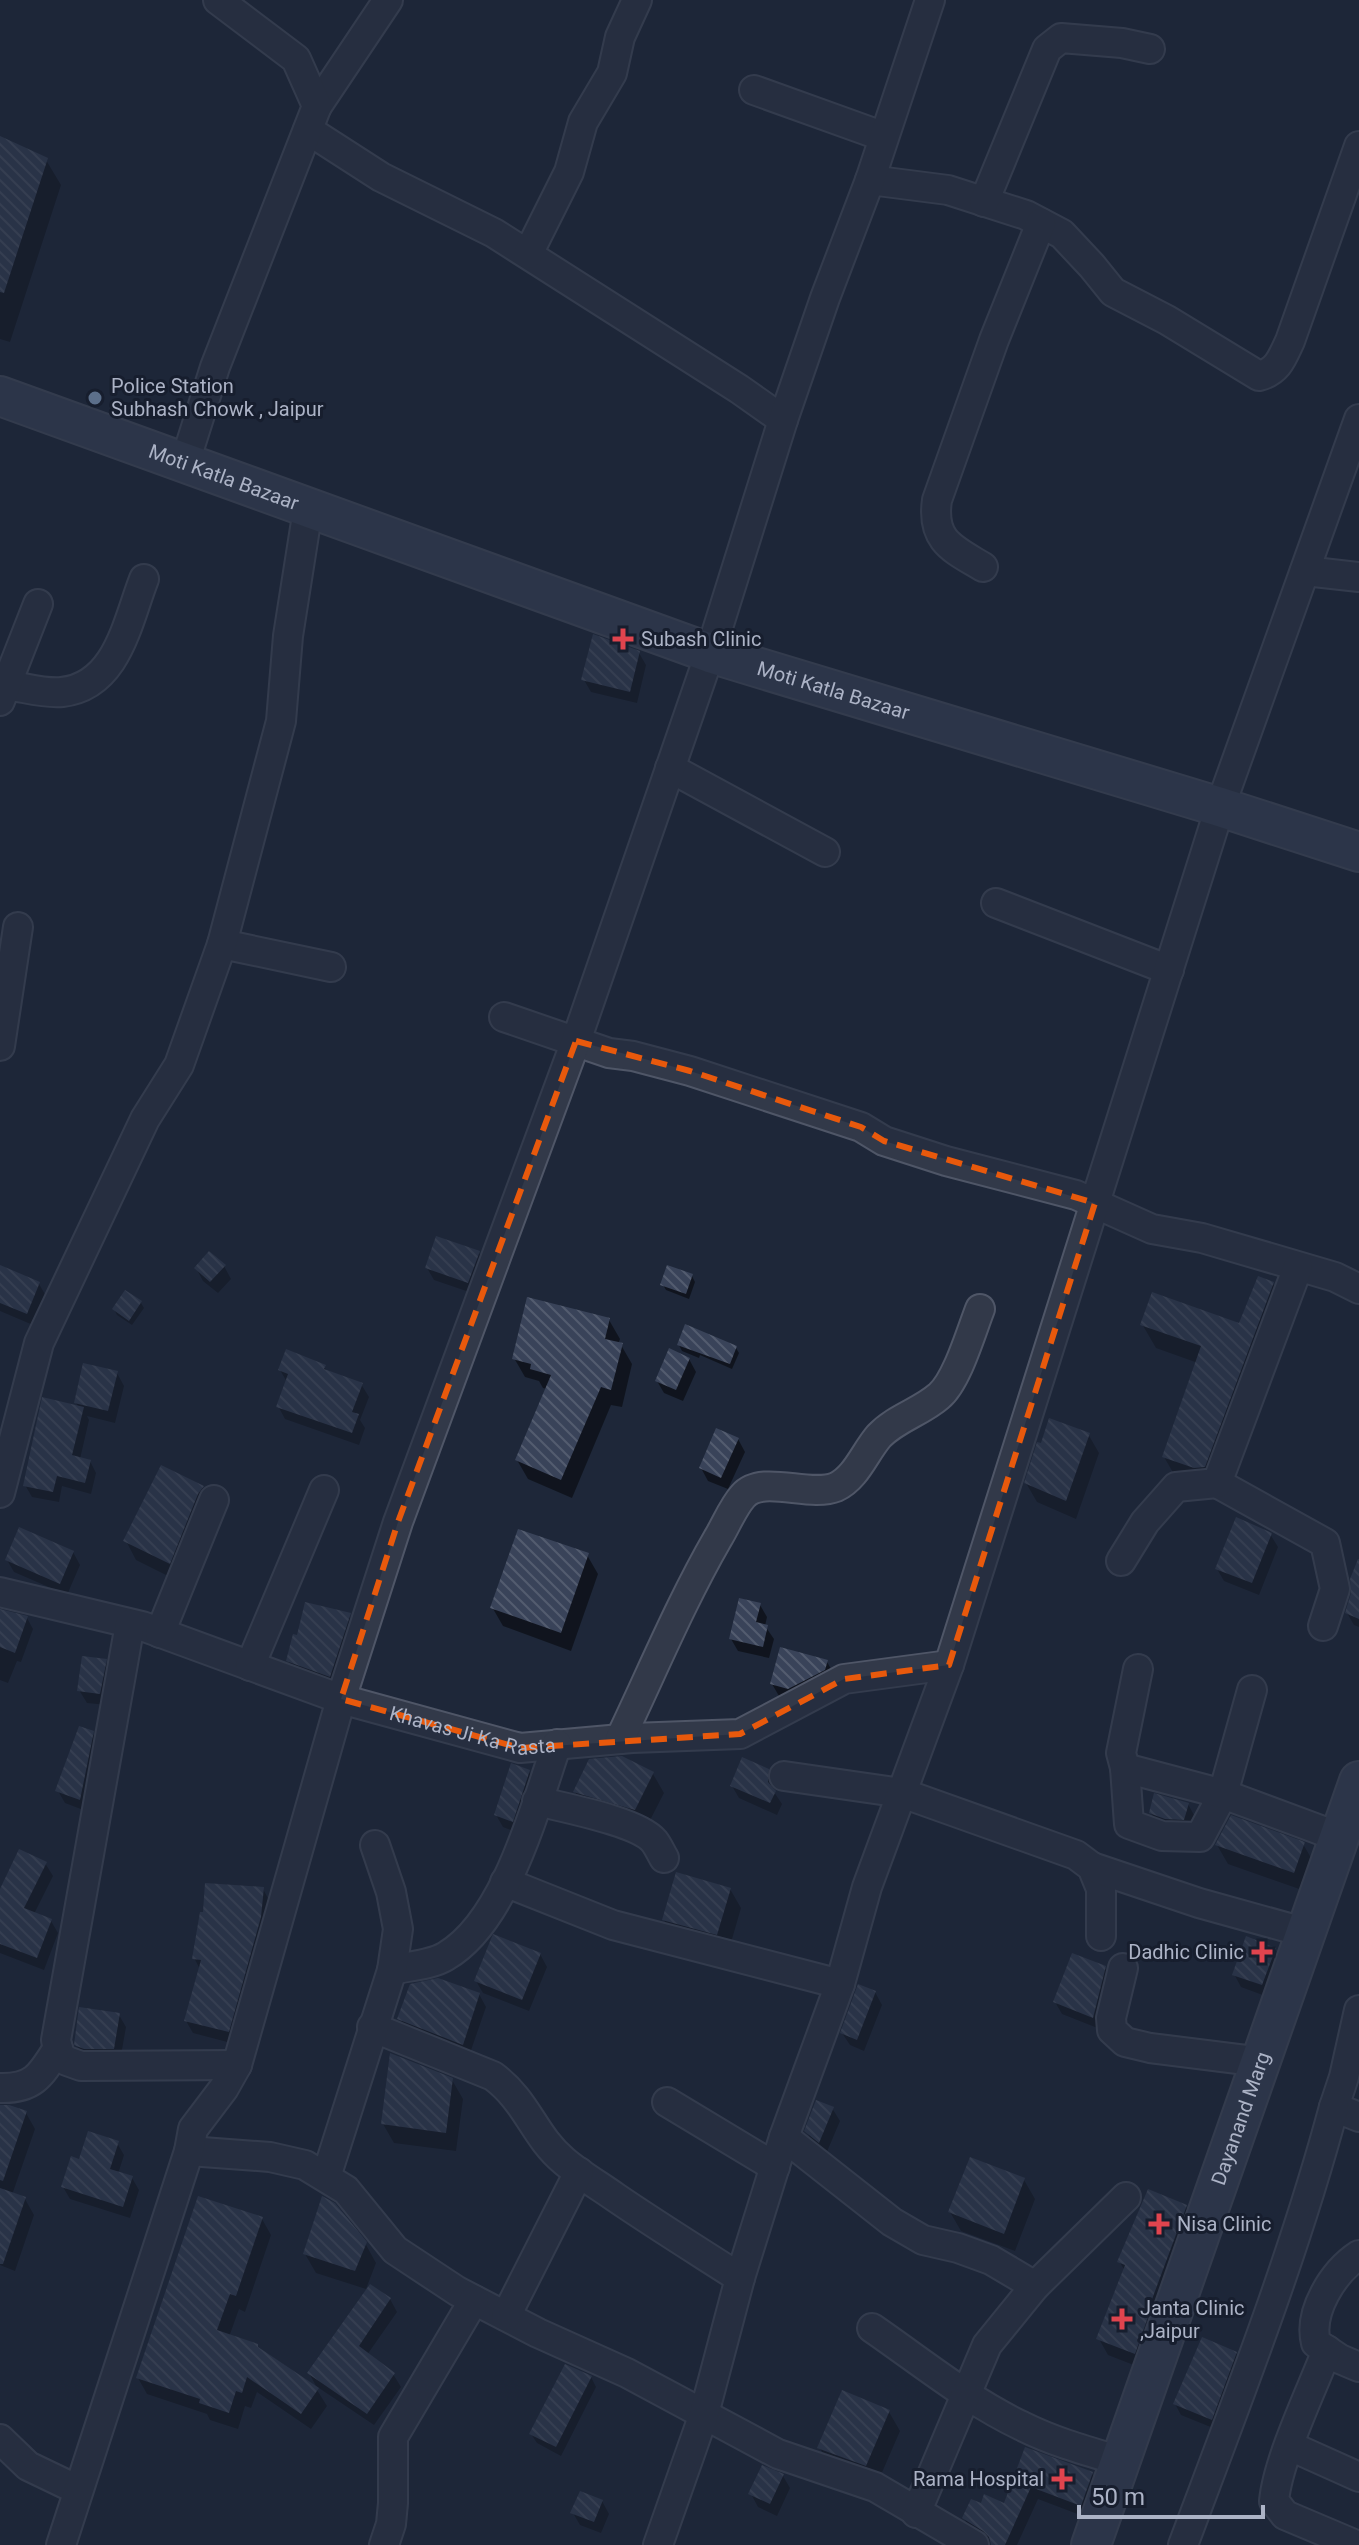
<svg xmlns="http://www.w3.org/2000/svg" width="1359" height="2545" font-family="Roboto,sans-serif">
  <defs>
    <pattern id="building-back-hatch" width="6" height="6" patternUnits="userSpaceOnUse" patternTransform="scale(2)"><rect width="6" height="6" fill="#394359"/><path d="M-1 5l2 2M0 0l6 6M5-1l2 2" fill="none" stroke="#535c6f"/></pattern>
  </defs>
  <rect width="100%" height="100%" fill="#1e2739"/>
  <path fill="#0007" d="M0,138L46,160L61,185L10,342L0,339Z
    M639,653L646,665L637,703L591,692L584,680Z
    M479,1253L486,1265L475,1294L434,1280L427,1268Z
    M224,1266L231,1279L218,1293L203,1281L196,1268Z
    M0,1267L39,1284L46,1296L33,1325L0,1311Z
    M692,1276L695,1282L689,1299L666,1290L663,1285Z
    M1273,1284L1287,1308L1218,1491L1178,1481L1164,1457L1198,1363L1156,1348L1142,1324L1240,1325Z
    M141,1303L144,1308L132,1325L117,1315L114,1309Z
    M609,1320L620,1339L618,1344L621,1345L632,1364L622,1407L611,1405L572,1498L528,1479L517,1460L547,1389L543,1388L539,1381L525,1377L514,1358Z
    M679,1345L736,1348L739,1353L732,1369L700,1355L699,1358L682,1351Z
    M689,1359L696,1372L683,1401L664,1393L657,1381Z
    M324,1367L328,1372L361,1384L369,1397L360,1420L365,1428L359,1445L285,1419L278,1406L287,1382L280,1370Z
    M117,1373L124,1386L115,1423L87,1416L89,1420L80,1459L90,1461L96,1473L91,1494L62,1486L59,1502L32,1497L25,1485L79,1408L76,1403Z
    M1088,1434L1099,1453L1076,1519L1037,1502L1026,1483Z
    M738,1439L745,1452L728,1489L708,1481L701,1468Z
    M161,1468L203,1488L214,1506L180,1582L136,1560L126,1541Z
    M1270,1534L1278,1547L1259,1595L1224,1581L1217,1569Z
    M73,1552L80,1565L67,1595L14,1572L7,1560Z
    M587,1555L598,1574L571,1651L503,1626L492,1607Z
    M1359,1589V1627L1354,1625L1347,1613Z
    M760,1605L767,1617L765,1626L774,1639L769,1658L738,1651L731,1639Z
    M0,1611L27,1618L33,1629L21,1662L17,1661L8,1683L0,1680Z
    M349,1615L356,1627L337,1688L295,1673L288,1660Z
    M105,1661L112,1673L107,1705L87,1703L79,1690Z
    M827,1662L834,1674L796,1701L779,1696L772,1684Z
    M92,1733L100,1745L86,1811L65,1803L58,1791Z
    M768,1770L775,1783L774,1792L782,1804L777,1815L739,1798L732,1786Z
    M529,1772L536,1784L519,1833L503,1827L496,1815Z
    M653,1774L664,1793L646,1828L586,1811L575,1792Z
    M1188,1804L1195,1817L1191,1831L1158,1825L1151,1813Z
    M1303,1844L1314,1863L1305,1891L1228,1864L1217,1845Z
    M45,1863L53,1876L34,1914L51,1921L58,1933L44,1970L0,1953V1904Z
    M263,1889L270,1902L235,2044L193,2033L186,2021L200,1969L194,1958Z
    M730,1889L741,1908L728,1953L675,1939L664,1920Z
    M1275,1949L1282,1962L1268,1997L1241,1987L1234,1974Z
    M540,1954L547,1967L529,2011L483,1993L476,1981Z
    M1105,1968L1112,1980L1100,2029L1062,2014L1055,2002Z
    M875,1992L882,2005L864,2051L850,2045L842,2033Z
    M479,1994L486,2007L469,2056L407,2031L400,2019Z
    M119,2015L126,2027L120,2061L84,2058L77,2045Z
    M452,2080L463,2099L456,2151L394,2143L383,2124Z
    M0,2107L26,2113L35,2129L12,2195L25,2199L34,2215L15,2271L0,2265Z
    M832,2108L840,2121L826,2154L814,2144L806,2131Z
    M117,2143L124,2155L118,2174L132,2178L139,2190L130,2218L70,2199L63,2187L80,2161Z
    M1024,2180L1035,2199L1015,2251L961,2231L950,2212Z
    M1186,2207L1195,2223L1144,2369L1108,2355L1099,2339L1125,2271L1119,2261Z
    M262,2219L271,2235L245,2312L239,2309L229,2337L260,2351L317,2390L327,2406L311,2429L257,2392L251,2408L245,2406L238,2429L210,2420L207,2414L147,2394L138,2378Z
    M365,2243L376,2263L366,2289L316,2273L305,2254Z
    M390,2299L397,2312L367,2355L393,2374L401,2387L374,2425L316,2386L309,2373Z
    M1236,2353L1242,2364L1218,2430L1181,2415L1175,2404Z
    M591,2377L596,2387L561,2456L537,2443L531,2434Z
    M889,2412L900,2431L877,2484L830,2467L820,2448Z
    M1027,2449L1092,2474L1099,2486L1088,2518L1038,2499L1017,2545H993L971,2531L964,2518L982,2506L1005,2505Z
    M783,2476L790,2488L777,2516L758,2507L751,2494Z
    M602,2501L609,2514L601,2533L580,2525L573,2513Z"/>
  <path fill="url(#building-back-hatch)" d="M0,136L48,158L4,293L0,292Z
    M593,634L640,651L630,692L581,680Z
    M436,1236L480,1251L468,1283L425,1268Z
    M209,1251L226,1265L210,1282L194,1268Z
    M0,1265L40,1282L27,1314L0,1303Z
    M667,1265L693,1274L686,1294L660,1285Z
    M1258,1276L1274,1282L1205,1467L1194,1468L1162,1457L1201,1346L1140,1325L1152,1292L1239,1323Z
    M125,1290L142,1301L129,1321L112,1309Z
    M527,1297L610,1318L605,1339L623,1343L611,1390L601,1387L561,1480L515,1460L551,1375L530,1369L531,1364L512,1359Z
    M685,1324L737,1346L730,1364L677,1345Z
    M669,1348L690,1358L676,1390L655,1381Z
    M286,1349L326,1365L324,1369L363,1383L352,1412L359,1414L352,1433L276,1407L288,1374L278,1370Z
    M83,1363L118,1371L108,1411L74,1403Z
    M42,1397L84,1407L72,1455L91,1460L85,1483L57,1476L53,1492L23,1486Z
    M1049,1418L1090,1433L1066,1501L1024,1483L1037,1442L1041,1443Z
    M716,1428L739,1438L721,1478L699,1468Z
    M161,1465L204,1486L198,1494L170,1564L123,1541Z
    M1236,1517L1272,1533L1252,1583L1215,1569Z
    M19,1527L74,1551L60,1584L5,1560Z
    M518,1529L589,1553L561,1633L490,1608Z
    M1358,1559H1359V1619L1345,1613L1351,1593L1350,1579Z
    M739,1598L761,1603L756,1622L768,1625L763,1647L729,1639Z
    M305,1602L351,1613L330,1677L286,1661L293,1634L297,1635Z
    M0,1609L28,1616L15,1653L0,1647Z
    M780,1647L828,1660L825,1670L788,1689L770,1684Z
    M82,1656L107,1659L100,1694L77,1691Z
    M79,1726L94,1731L80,1800L55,1791Z
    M622,1756L654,1772L635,1810L573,1792L589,1759Z
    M742,1757L769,1769L768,1782L776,1791L770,1803L730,1786Z
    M511,1763L530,1770L513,1822L494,1815Z
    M1154,1793L1189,1803L1184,1820L1165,1819L1149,1813Z
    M1231,1815L1305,1842L1294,1873L1215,1845Z
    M19,1849L47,1862L24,1908L52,1919L37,1958L0,1944V1889Z
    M676,1872L731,1888L717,1935L662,1920Z
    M205,1883L264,1887L261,1917L229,2032L184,2021L201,1960L192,1959L200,1912H203Z
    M493,1934L541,1953L522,2000L474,1981Z
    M1246,1936L1276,1948L1262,1985L1232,1975Z
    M1072,1953L1106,1966L1093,2018L1053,2002Z
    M438,1978L480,1993L463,2045L397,2019L410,1984Z
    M858,1984L876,1991L857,2040L840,2033Z
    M79,2007L120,2013L114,2049H84L74,2045Z
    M390,2053L453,2078L446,2133L381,2124Z
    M816,2100L834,2107L819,2143L804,2131Z
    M0,2105H9L27,2111L3,2181L0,2180Z
    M88,2131L119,2141L110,2169L133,2176L123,2207L61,2187L71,2156L79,2159Z
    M970,2157L1025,2178L1004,2234L948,2212Z
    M0,2188L26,2197L3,2264H0Z
    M1148,2189L1187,2205L1151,2302L1153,2303L1135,2354L1096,2339L1125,2265L1117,2262Z
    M198,2196L263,2217L236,2296L230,2294L217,2330L258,2344V2347L319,2388L301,2414L247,2377L242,2393L236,2391L229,2413L199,2403L200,2399L136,2378Z
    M322,2196L335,2203L367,2242L355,2271L303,2254Z
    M370,2284L391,2298L359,2346L395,2373L367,2414L307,2373Z
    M1202,2337L1237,2352L1212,2420L1173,2404Z
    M565,2364L592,2376L556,2447L529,2434Z
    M842,2390L890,2410L866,2466L817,2448Z
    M1025,2447L1093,2472L1081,2506L1031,2487L1005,2545H991L989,2537L983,2531L962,2518L971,2499L981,2503L984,2494L1004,2503Z
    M762,2465L784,2474L770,2504L748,2494Z
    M580,2491L603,2500L594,2522L570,2513Z"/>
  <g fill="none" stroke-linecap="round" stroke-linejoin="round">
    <defs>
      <g id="street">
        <path d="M754,90L882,136"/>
        <path d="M317,106L388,0"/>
        <path d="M308,130L381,177L494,233L739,389L783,420"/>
        <path d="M870,180L948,190L1026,215L1062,234L1092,266L1113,292L1167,320L1259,376C1278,371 1282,358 1290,341L1359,146"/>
        <path d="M984,202L1047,49L1061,38L1122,43L1150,49"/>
        <path d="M528,254L569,172L583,122L612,73L620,37L637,0"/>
        <path d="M185,462L215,367L317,106L296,59L218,0"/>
        <path d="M983,567C953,549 931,541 937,500L994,340L1041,223"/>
        <path d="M1305,571L1359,577"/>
        <path d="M6,685C23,687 45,694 62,692C117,686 127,623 144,579"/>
        <path d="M0,701L38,604"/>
        <path d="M670,768L825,852"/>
        <path d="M996,903L1169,970"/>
        <path d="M222,944L331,967"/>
        <path d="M504,1017L609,1053L633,1056L690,1071L861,1127L884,1141L946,1161L1076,1195L1152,1229L1202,1238L1335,1277L1359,1289"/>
        <path d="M0,1046L18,927"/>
        <path d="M1217,1483L1325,1543L1335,1589L1323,1626"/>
        <path d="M0,1493L39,1343L145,1119L179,1065L222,944L281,721L288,636L308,509"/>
        <path d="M1121,1561L1145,1522L1176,1487L1217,1483L1298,1267"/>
        <path id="s1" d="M0,1592L142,1626L341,1699L520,1748L632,1738L740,1734L844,1679L949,1665"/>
        <path d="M130,1624L56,2040L59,2055L67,2061L81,2066L237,2065"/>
        <path d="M160,1633L214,1500"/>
        <path d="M250,1666L324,1490"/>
        <path d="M1138,1669L1121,1753L1125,1768L1129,1824L1162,1836L1200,1837L1223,1794L1339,1837"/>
        <path d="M620,1739C652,1672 681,1602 718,1538C726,1525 733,1507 743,1496C762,1474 809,1498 836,1487C856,1478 865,1452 879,1436C896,1418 921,1412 939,1396C957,1381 971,1332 980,1309"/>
        <path d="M1125,1768L1223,1794L1252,1690"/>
        <path d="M784,1776L902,1793L1076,1855L1092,1867L1101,1889V1936"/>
        <path d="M537,1801C564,1808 637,1821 654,1841C658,1846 661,1853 664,1858"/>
        <path d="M1092,1867L1199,1903L1307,1933"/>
        <path d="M505,1882L613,1925L840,1984"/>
        <path d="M1123,1968L1111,2018L1112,2030L1125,2042L1150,2048L1262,2062"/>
        <path d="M392,1970C408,1966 432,1965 446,1956C506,1921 535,1807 557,1744"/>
        <path d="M1359,2010L1344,2077L1334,2107L1359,2117"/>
        <path d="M372,2027L493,2076C528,2102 533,2135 564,2161C579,2174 598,2185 615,2197C656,2225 698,2251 740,2278"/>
        <path d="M0,2088C34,2089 41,2075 58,2048"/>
        <path d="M667,2102L775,2167"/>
        <path d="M784,2137L892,2222L923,2240L958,2248L991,2260L1035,2286"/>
        <path d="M189,2151L270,2157L305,2165L346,2190L395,2250L457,2291L538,2333L627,2373L778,2454L875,2487L974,2545"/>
        <path d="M326,2177L392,1970L398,1929L391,1892L375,1845"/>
        <path d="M1359,2255C1333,2272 1308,2312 1316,2343L1340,2359L1359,2367"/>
        <path d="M506,2316L579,2172"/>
        <path d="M872,2328C920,2361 969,2401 1022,2426C1054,2442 1087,2451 1121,2461"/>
        <path d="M1327,2350C1311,2392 1278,2459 1274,2501L1285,2515L1356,2545"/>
        <path d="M0,2439L28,2466L78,2490"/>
        <path d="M1290,2446L1359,2477"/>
        <path d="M916,2513L987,2345L1035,2286L1126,2197"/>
        <path d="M61,2545L189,2151L193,2129L224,2088L237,2065L341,1699L398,1522L576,1041L710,653L783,420L825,298L870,180L930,0"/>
        <path d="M384,2545L391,2524L393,2503V2437L474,2300"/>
        <path d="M658,2545L704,2414L740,2278L784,2137L840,1984L867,1887L949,1665L1220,807L1359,419"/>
        <path d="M1183,2545C1237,2401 1294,2256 1334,2107"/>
      </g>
      <g id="secondary">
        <path id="s2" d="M0,396L710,653L1220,807L1359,852"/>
        <path id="s3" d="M1091,2545L1359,1781"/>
      </g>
    </defs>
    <use href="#street" stroke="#4f5667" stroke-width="32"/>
    <use href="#secondary" stroke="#4f5667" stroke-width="42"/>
    <use href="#street" stroke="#323949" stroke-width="28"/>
    <use href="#secondary" stroke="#3f485d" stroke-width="38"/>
  </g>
  <path d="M0 0H1359V2545H0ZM576,1041L690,1071L861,1127L884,1141L1095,1203L949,1665L844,1679L740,1734L520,1748L341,1699L398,1522Z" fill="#1e2739" fill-opacity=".55" fill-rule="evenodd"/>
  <path fill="none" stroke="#e8590c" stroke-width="6" stroke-dasharray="16 10" stroke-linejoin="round" d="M576,1041L690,1071L861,1127L884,1141L1095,1203L949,1665L844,1679L740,1734L520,1748L341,1699L398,1522Z"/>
  <circle fill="#5c6f8a" stroke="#171e2e" stroke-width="3" cx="95" cy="398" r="8"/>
  <g fill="#e0444e" stroke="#171e2e" stroke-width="3">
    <path d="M619 627h8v8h8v8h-8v8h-8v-8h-8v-8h8z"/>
    <path d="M1258 1940h8v8h8v8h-8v8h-8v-8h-8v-8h8z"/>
    <path d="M1155 2212h8v8h8v8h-8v8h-8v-8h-8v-8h8z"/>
    <path d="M1118 2307h8v8h8v8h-8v8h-8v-8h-8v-8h8z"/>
    <path d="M1058 2467h8v8h8v8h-8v8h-8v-8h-8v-8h8z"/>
  </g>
  <g text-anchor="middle" stroke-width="6" stroke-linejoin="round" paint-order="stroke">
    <g font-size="20" fill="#acb3c6" stroke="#171e2e" text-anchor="start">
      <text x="111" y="393">Police Station<tspan x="111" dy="23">Subhash Chowk , Jaipur</tspan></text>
      <text x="641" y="646">Subash Clinic</text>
      <text x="1244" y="1959" text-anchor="end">Dadhic Clinic</text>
      <text x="1177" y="2231">Nisa Clinic</text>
      <text x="1140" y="2315">Janta Clinic<tspan x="1140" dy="23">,Jaipur</tspan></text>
      <text x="1044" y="2486" text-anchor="end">Rama Hospital</text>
    </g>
    <g font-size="20" fill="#acb3c6" stroke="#171e2e">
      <text dy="7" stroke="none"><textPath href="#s2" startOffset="238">Moti Katla Bazaar</textPath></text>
      <text dy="7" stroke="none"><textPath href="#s2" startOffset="884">Moti Katla Bazaar</textPath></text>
      <text dy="7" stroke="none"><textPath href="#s1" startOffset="494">Khavas Ji Ka Rasta</textPath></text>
      <text dy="7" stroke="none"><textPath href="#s3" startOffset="452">Dayanand Marg</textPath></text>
    </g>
  </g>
  <path d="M1079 2505v12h184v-12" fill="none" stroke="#acb3c6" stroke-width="4"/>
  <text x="1091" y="2505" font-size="24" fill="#acb3c6" stroke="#171e2e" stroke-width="6" paint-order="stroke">50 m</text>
</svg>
